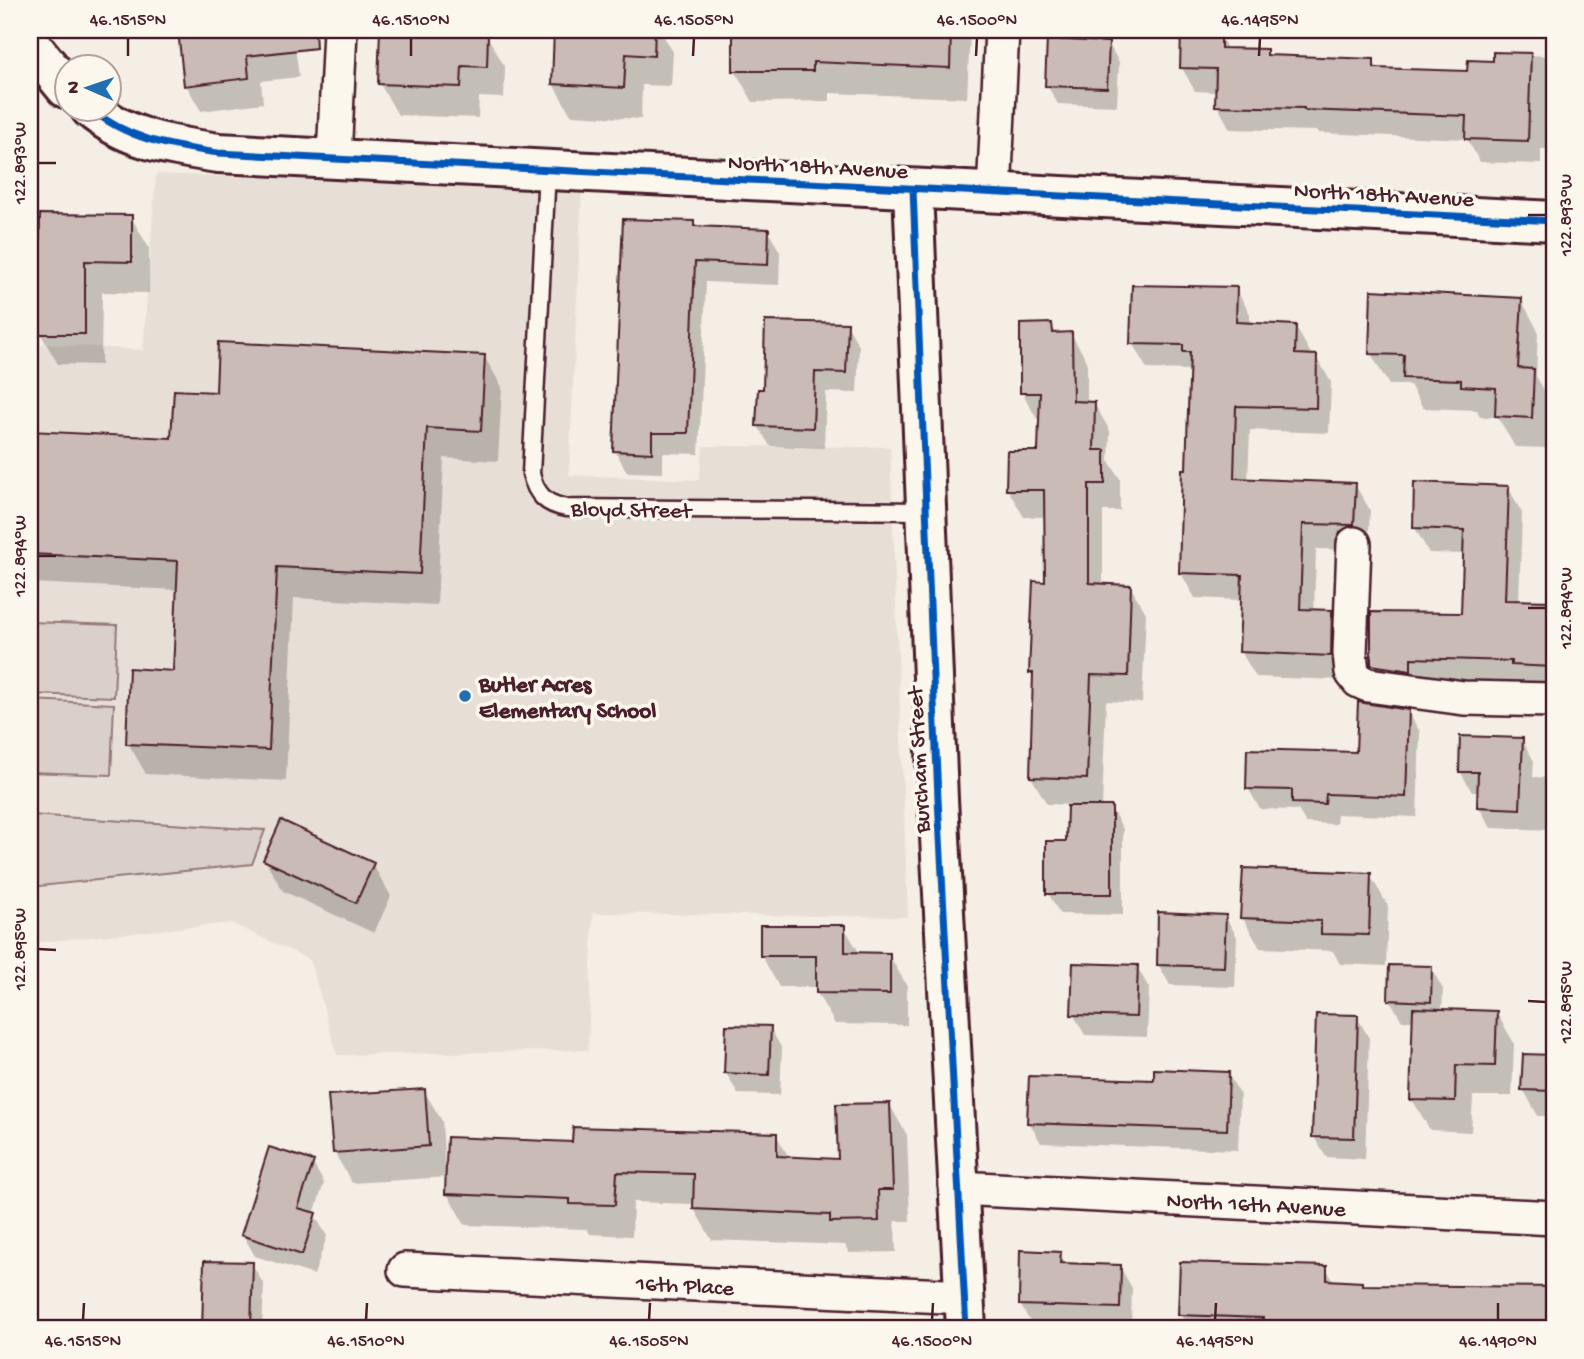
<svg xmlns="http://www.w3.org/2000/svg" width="1584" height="1359" font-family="'Gochi Hand',sans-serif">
  <rect width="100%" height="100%" fill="#f4eee4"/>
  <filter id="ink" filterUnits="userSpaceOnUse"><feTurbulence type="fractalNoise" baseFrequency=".0143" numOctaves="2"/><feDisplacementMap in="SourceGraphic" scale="14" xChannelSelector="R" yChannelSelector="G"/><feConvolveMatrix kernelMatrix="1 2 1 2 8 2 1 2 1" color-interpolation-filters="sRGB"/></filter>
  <g filter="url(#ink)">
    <path fill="#e7dfd6" d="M156,174L582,189L569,475L699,480L703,446L890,447L908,917L593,913L588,1050L337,1055L310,960L231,923L30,943V343L143,350Z"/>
    <path fill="#dbd0c9" stroke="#92787a" stroke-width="2" d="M30,622L117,625L114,697L30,694Z
      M30,700L114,704L111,775L30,772Z
      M30,815L265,830L252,864L30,887Z"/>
    <path fill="#0003" d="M180,30H286L295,46L299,77L261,81L263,103L201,111L186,85Z
      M427,30H476L479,36H487L505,67L504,98L479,97L478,118L398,115L380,84L427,33Z
      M556,30H660L673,52L671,86L642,85L641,119L571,115L553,84Z
      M735,30H970L967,98L830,93V101L753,102L735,71Z
      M1049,30H1087L1086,43H1108L1119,62L1117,106L1058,104L1047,85Z
      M1220,36L1228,50L1266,51L1270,57L1373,61L1378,70L1469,73L1495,63V54L1554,56V149H1541V164L1480,162L1467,139L1319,133L1318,131L1230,129L1217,105V92L1195,91L1182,68Z
      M42,216L131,217L149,248V293L102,292L101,365L58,364L40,333Z
      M693,223L696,228L768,231L780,252L779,285L706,282L699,454L663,453V473L627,472L615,451Z
      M1236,289L1250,314V325L1295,326L1310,352L1309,357H1316L1331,382L1329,433L1250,430L1248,481L1355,485L1370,510L1368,550L1316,549L1314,612H1331L1346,637L1345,680L1256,677L1241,652L1243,600L1195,598L1181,573L1191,370L1147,369L1132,343Z
      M1521,299L1538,331L1536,376L1551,402L1549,448L1515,447L1498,417H1480L1477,410L1423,408L1410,385H1389L1371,354Z
      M847,325L859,346L857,393L826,392L824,448L770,446L758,426L764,391Z
      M1051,325L1057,334H1071L1087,361V403H1094L1110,431L1109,461L1120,479V511H1103V585L1130,586L1146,613L1142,703L1106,701L1102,808H1111L1123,829V915L1060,914L1048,893L1068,843L1076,805L1047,804L1031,777L1035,679L1031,672L1047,583L1046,517H1024L1008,490L1040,453L1041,419H1037L1022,392Z
      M484,356L502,387L498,461L444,458L437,605L294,598L286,781L146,774L128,743L175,672L179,590L30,583V433L173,440L218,394Z
      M1508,487L1522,513L1519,602L1554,603V691L1388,690L1373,665L1463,615L1465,554L1429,553L1415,528Z
      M1408,712L1420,732L1417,817L1337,814L1336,824L1306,823L1298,810L1260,809L1248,788L1358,754Z
      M1522,740L1534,761L1533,777L1554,778V830L1491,828L1479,807V792H1472L1460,771Z
      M265,860L373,865L391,896L374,933L283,891Z
      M1370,875L1388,906L1386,966L1340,964L1333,951L1260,948L1242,917Z
      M1225,916L1237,937L1235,987L1170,985L1158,964Z
      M844,927L860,954L889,955L907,986V1025L835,1024L817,993V987H779L762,956Z
      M1137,967L1149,988L1147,1037L1085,1035L1073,1014Z
      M1431,968L1443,989L1442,1011L1496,1012L1514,1043L1512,1096H1473L1471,1132L1430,1130L1412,1099L1414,1021H1402L1390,1000Z
      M1357,1017L1369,1038L1365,1159L1326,1157L1314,1137Z
      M770,1028L782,1049L780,1095L738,1094L726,1073Z
      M1525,1055L1554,1057V1126L1548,1116H1538L1523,1089Z
      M1228,1074L1240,1094L1238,1150L1041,1143L1029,1122L1155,1082Z
      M424,1091L442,1121L445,1172L574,1144L776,1135L790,1159L839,1160L889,1104L907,1135L910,1221H895L896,1252L849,1253L845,1245L712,1240L694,1209L695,1204L633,1202L632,1236L590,1234L587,1229L465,1225L447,1194L448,1177L352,1183L334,1152Z
      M312,1162L324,1183L314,1214L327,1236L314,1275L255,1256L243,1235Z
      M1060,1253L1066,1265L1120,1267L1132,1288L1131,1329L1032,1325L1020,1304Z
      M206,1262L252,1264L264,1285L262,1329H204Z
      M1326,1268L1334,1282L1361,1284L1363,1286L1554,1289V1329H1189L1180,1314Z"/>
    <path fill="#cabbb6" stroke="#4a1f2b" stroke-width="2" d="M178,30H315L316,48L247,56L249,78L184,86Z
      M380,30H469L468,34H488L487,67L462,66L461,87L378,84Z
      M554,30H655L654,56L626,54L624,88L552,84Z
      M733,30H951L950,68L813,62V71H733Z
      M1181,33L1221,34V48L1267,49V55L1374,59V68L1467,71L1468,60L1493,61V52L1531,53L1528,141L1465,139L1466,116L1304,110V108L1215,106L1216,69L1180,68Z
      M1047,39L1109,42L1107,88L1045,86Z
      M40,214L132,215V262L85,261V334H38Z
      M623,219L694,221V226L769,229L768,265L695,262L688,433H652V453L613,451Z
      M1132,285L1237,287L1236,322L1296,325L1295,354L1317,355L1316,408L1236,406L1234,478L1356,483L1354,525L1303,524L1300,609L1332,610L1331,656L1239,652L1242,575L1179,573L1182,469H1186L1190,352H1183V345L1130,344Z
      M1371,290L1522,298L1518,368L1534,369L1532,418L1495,416L1496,388L1461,386V380L1403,378L1404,355L1369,354Z
      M765,321L848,323L846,373L815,372L813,428L756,426L758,389H763Z
      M1052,323L1053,333L1072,332L1073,401L1095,402L1094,450H1105V484H1089V583L1131,585L1128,676L1091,675L1087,779L1030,777L1033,673H1029L1033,581L1045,582L1044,490H1006L1007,451H1038L1040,393H1020V324Z
      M218,342L485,355L481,431L427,428L420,574L277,567L269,750L126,744L129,668L173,671L178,561L30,554V431L171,438L174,390L216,392Z
      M1414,482L1509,486L1505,600L1554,601V667L1511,665V661L1411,658V671L1371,665V612L1461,613L1464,530L1413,528Z
      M1358,702L1409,710L1406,797L1326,794L1325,804L1292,803V790L1246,789L1247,749L1356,752Z
      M1460,736L1523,738L1520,809L1477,807L1478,772H1459Z
      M1067,806H1112V894H1046V841H1066Z
      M281,820L374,863L356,903L263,860Z
      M1243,868L1371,873L1369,935L1321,934V921L1240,918Z
      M1158,912L1226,915L1224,967L1157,965Z
      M760,925H845V952L890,953V994L816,993V956H760Z
      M1073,963L1138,965L1136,1017L1071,1015Z
      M1389,965L1432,966L1431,1002L1388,1000Z
      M1413,1008L1497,1011L1495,1066L1456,1065L1455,1101L1410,1100Z
      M1316,1014L1358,1015L1354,1138L1312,1137Z
      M726,1025L771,1026L769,1075L724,1073Z
      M1523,1054L1554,1055V1091L1521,1090Z
      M1154,1069L1229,1072L1227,1130L1027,1123L1029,1076L1154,1080Z
      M425,1089L429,1146L333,1153L328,1095Z
      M890,1103L893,1190H878L879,1221L830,1222V1215L693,1209L694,1174L617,1172L615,1205L570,1204V1199L445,1194L447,1137L572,1142L573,1127L777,1133V1156L838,1159L836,1104Z
      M269,1147L314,1161L298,1208L316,1213L302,1255L241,1235Z
      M1020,1250L1061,1252L1060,1263L1121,1265L1120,1308L1019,1305Z
      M204,1261L253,1262L251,1329H202Z
      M1180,1262L1327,1266V1280L1362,1282V1285L1554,1287V1329L1481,1327V1329H1374L1310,1326V1329H1262L1263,1318L1178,1315Z"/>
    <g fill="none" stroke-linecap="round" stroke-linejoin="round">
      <defs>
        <path id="lane" d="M547,171L531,474C536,494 546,505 567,508L927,511"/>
        <path id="street" d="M334,159L340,30
          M994,194L1002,30
          M1354,544L1350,653L1352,672L1359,681L1368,685L1464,698L1554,700
          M958,1188L1554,1218
          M405,1270L965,1297"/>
        <path id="secondary" d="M30,44L66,88
          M90,108C127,140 172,146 218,153L1554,221
          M913,189L938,799L966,1329"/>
      </defs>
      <use href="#lane" stroke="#4a1f2b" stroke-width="21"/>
      <use href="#street" stroke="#4a1f2b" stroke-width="38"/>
      <use href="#secondary" stroke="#4a1f2b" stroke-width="44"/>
      <use href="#lane" stroke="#fbf7ec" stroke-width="16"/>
      <use href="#street" stroke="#fbf7ec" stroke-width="33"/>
      <use href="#secondary" stroke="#fbf7ec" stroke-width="38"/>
      <defs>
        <path id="cycleway" d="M90,108C127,140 172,146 218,153L1554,221
          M913,189L938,799L966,1329"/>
      </defs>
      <use href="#cycleway" stroke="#fbf7ec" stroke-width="11"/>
      <use href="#cycleway" stroke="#0057b8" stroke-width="7"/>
    </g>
  </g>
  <path fill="none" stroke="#4a1f2b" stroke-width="2.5" d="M128,56V38M411,56V38M693,56L694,38M976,56L977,38M1259,56L1260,38M38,163H56M1528,215H1546M38,556H56M1528,608H1546M38,949L56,950M1528,1001L1546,1002M83,1320L84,1303M366,1320L367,1303M649,1320L650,1303M932,1320L933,1303M1215,1320L1216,1303M1498,1320V1303"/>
  <circle fill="#1f6fb2" stroke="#fbf7ec" stroke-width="2.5" cx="465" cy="696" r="7"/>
  <g text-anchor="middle" stroke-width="7" stroke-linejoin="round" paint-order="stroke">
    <g font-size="23" fill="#4a1f2b" stroke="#fbf7ec">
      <text transform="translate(818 165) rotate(3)" y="8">North 18th Avenue</text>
      <text transform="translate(1384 193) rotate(3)" y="8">North 18th Avenue</text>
      <text transform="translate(631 508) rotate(1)" y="8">Bloyd Street</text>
      <text transform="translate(917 760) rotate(-93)" y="8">Burcham Street</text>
      <text transform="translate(1256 1203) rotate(3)" y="8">North 16th Avenue</text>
      <text transform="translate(685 1284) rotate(3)" y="8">16th Place</text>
    </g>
    <g font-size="23" font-weight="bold" fill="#4a1f2b" stroke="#fbf7ec" text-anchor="start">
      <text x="479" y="691">Butler Acres<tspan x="479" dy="26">Elementary School</tspan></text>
    </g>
  </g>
  <rect width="1584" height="1359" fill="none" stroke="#fbf7ec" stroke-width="77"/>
  <g transform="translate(88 88) rotate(272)"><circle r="33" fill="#fbf7ec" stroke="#b4a19f" stroke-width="2"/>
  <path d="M0-5L12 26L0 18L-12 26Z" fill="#1f6fb2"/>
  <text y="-10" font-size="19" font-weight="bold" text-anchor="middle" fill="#4a1f2b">N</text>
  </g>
  <rect x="38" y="38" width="1508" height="1282" fill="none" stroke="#4a1f2b" stroke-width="2.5"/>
  <g font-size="18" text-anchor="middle" fill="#4a1f2b">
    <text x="128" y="25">46.1515°N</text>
    <text x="411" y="25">46.1510°N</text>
    <text x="694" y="25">46.1505°N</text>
    <text x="977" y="25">46.1500°N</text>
    <text x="1260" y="25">46.1495°N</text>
    <text transform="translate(19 163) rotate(-90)" y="6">122.893°W</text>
    <text transform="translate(1565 215) rotate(-90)" y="6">122.893°W</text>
    <text transform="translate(19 556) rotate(-90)" y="6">122.894°W</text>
    <text transform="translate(1565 608) rotate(-90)" y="6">122.894°W</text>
    <text transform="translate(19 949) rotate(-90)" y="6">122.895°W</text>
    <text transform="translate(1565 1002) rotate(-90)" y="6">122.895°W</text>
    <text x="83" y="1346">46.1515°N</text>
    <text x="366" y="1346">46.1510°N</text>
    <text x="649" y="1346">46.1505°N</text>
    <text x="932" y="1346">46.1500°N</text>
    <text x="1215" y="1346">46.1495°N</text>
    <text x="1498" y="1346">46.1490°N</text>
  </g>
</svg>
